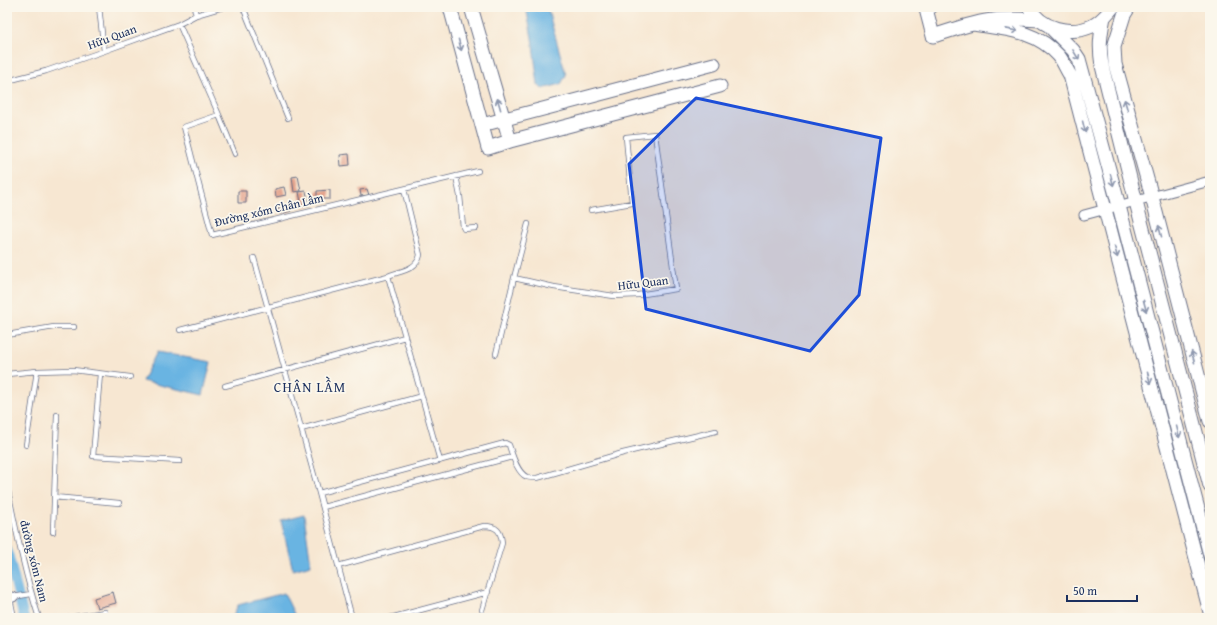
<svg xmlns="http://www.w3.org/2000/svg" width="1217" height="625" font-family="'Gentium Book Plus',serif">
  <rect width="100%" height="100%" fill="#fbf7ec"/>
  <filter id="ink" filterUnits="userSpaceOnUse"><feTurbulence type="fractalNoise" baseFrequency=".025" numOctaves="2"/><feDisplacementMap in="SourceGraphic" scale="8" xChannelSelector="R" yChannelSelector="G"/><feConvolveMatrix kernelMatrix="1 2 1 2 8 2 1 2 1" color-interpolation-filters="sRGB"/></filter>
  <filter id="wash" filterUnits="userSpaceOnUse"><feTurbulence type="fractalNoise" baseFrequency=".012" numOctaves="4" result="noise"/><feDisplacementMap in="SourceGraphic" scale="16" xChannelSelector="R" yChannelSelector="G"/><feGaussianBlur stdDeviation="0.9" result="paint"/><feColorMatrix in="noise" values="0 0 0 0 0 0 0 0 0 0 0 0 0 0 0 0 0 1.4 0 .05"/><feComposite in="paint" operator="in"/></filter>
  <g filter="url(#wash)">
    <rect width="100%" height="100%" fill="#f7e7d2"/>
    <path fill="#69b4e2" stroke="#4272a0" d="M526,7H547L566,75L561,84L542,89L538,85L532,38Z
      M157,352L211,362L203,395L142,381Z
      M304,515L311,565L293,570L281,521Z
      M284,593L296,618H232L238,605Z"/>
    <g fill="none" stroke-linecap="round" stroke-linejoin="round">
      <path stroke="#69b4e2" stroke-width="10" d="M7,550L24,618"/>
    </g>
    <g id="blocks">
      <path fill="#e4a38c" d="M349,154L350,165L341,166L340,155Z
        M298,176L301,191L294,192L292,177Z
        M284,187L286,195L276,197L275,189Z
        M367,189L369,195L361,196L360,190Z
        M330,190V199H317V191Z
        M238,191H246V203H238Z
        M306,191L309,205L302,207L299,192Z
        M290,207L291,211L279,214L278,209Z
        M113,592L116,603L97,608L94,598Z"/>
    </g>
  </g>
  <g filter="url(#ink)">
    <use href="#blocks" fill-opacity="0" stroke="#686f87" stroke-width="1"/>
    <g fill="none" stroke-linecap="round" stroke-linejoin="round">
      <defs>
        <path id="lane" d="M99,7L104,51
          M194,7L196,15
          M243,7L288,118
          M179,24L219,115L184,127L212,235L478,171
          M7,81L46,71L104,51L179,24L196,15L223,7
          M219,115L235,154
          M456,176L460,196L463,227L464,229L476,228
          M528,224L514,278L554,287L614,296L638,295L676,289L655,134L626,137L632,203L591,210
          M254,258L319,493L505,443L509,445C512,454 517,473 527,477C530,478 533,478 537,478L623,453L716,431
          M388,276L440,461
          M180,330L388,276C400,271 417,270 420,255L404,189
          M7,335L54,327H74
          M496,354L514,278
          M7,374L37,371L73,370L130,377
          M100,374L93,456L180,461
          M225,386L405,337
          M301,429L422,396
          M26,445L37,371
          M7,486C16,530 25,575 39,618
          M319,493L352,618
          M54,497L119,503
          M323,507L512,457
          M53,532L57,415
          M338,566L484,526C497,526 501,531 502,543L482,610
          M13,597L31,594
          M10,598L14,618
          M68,618L105,612L106,618
          M390,618L488,592"/>
        <path id="street" d="M1084,215L1210,181
          M7,599L13,597"/>
        <path id="secondary" d="M450,7L488,148L510,141L720,86
          M471,7L510,141
          M931,7L926,9L933,36C953,30 973,22 993,20C1009,18 1024,19 1039,20
          M1029,7C1041,29 1070,36 1092,26C1101,22 1107,14 1113,7
          M1129,7L1124,15L1114,47L1115,64L1152,197L1210,421
          M1104,17C1100,37 1099,47 1102,66L1136,202L1210,486
          M973,24C1005,29 1036,30 1059,56C1063,61 1066,69 1070,75L1210,612
          M1050,27L1073,50L1079,59L1119,206L1210,555
          M482,125L714,64"/>
      </defs>
      <use href="#lane" stroke="#686f87" stroke-width="6"/>
      <use href="#street" stroke="#686f87" stroke-width="11"/>
      <use href="#secondary" stroke="#686f87" stroke-width="15"/>
      <use href="#lane" stroke="#fff" stroke-width="4.5"/>
      <use href="#street" stroke="#fff" stroke-width="9"/>
      <use href="#secondary" stroke="#fff" stroke-width="13"/>
    </g>
    <defs><path id="oneway-shaft" d="M-6 0H5M1.5-3L5.5 0L1.5 3" fill="none" stroke-width="1.6" stroke-linecap="round" stroke-linejoin="round"/></defs>
    <g stroke="#8d97ae">
      <use href="#oneway-shaft" transform="translate(1012 30) rotate(11)"/>
      <use href="#oneway-shaft" transform="translate(460 45) rotate(75)"/>
      <use href="#oneway-shaft" transform="translate(1076 55) rotate(59)"/>
      <use href="#oneway-shaft" transform="translate(499 104) rotate(-106)"/>
      <use href="#oneway-shaft" transform="translate(1126 105) rotate(-106)"/>
      <use href="#oneway-shaft" transform="translate(1084 127) rotate(76)"/>
      <use href="#oneway-shaft" transform="translate(1112 180) rotate(75)"/>
      <use href="#oneway-shaft" transform="translate(1160 231) rotate(-105)"/>
      <use href="#oneway-shaft" transform="translate(1116 252) rotate(75)"/>
      <use href="#oneway-shaft" transform="translate(1145 306) rotate(75)"/>
      <use href="#oneway-shaft" transform="translate(1193 357) rotate(-105)"/>
      <use href="#oneway-shaft" transform="translate(1149 378) rotate(75)"/>
      <use href="#oneway-shaft" transform="translate(1178 432) rotate(76)"/>
    </g>
  </g>
  <path fill="#1d4ed8" fill-opacity="0.2" stroke="#1d4ed8" stroke-width="3" stroke-linejoin="round" d="M696,98L881,138L859,295L810,351L646,309L629,164Z"/>
  <g text-anchor="middle" stroke-width="3.5" stroke-linejoin="round" paint-order="stroke">
    <g font-size="12" fill="#1b2f5e" stroke="#fbf7ec">
      <text transform="translate(112 37) rotate(-20)" y="4">Hữu Quan</text>
      <text transform="translate(269 210) rotate(-13)" y="4">Đường xóm Chân Lầm</text>
      <text transform="translate(643 283) rotate(-7)" y="4">Hữu Quan</text>
      <text transform="translate(34 561) rotate(76)" y="4">đường xóm Nam</text>
    </g>
    <g font-size="14" letter-spacing="1" fill="#1b2f5e" stroke="#fbf7ec">
      <text x="310" y="392">CHÂN LẦM</text>
    </g>
  </g>
  <rect width="1217" height="625" fill="none" stroke="#fbf7ec" stroke-width="24"/>
  <path d="M1067 595v6h70v-6" fill="none" stroke="#1b2f5e" stroke-width="2"/>
  <text x="1073" y="595" font-size="12" fill="#1b2f5e" stroke="#fbf7ec" stroke-width="3" paint-order="stroke">50 m</text>
</svg>
